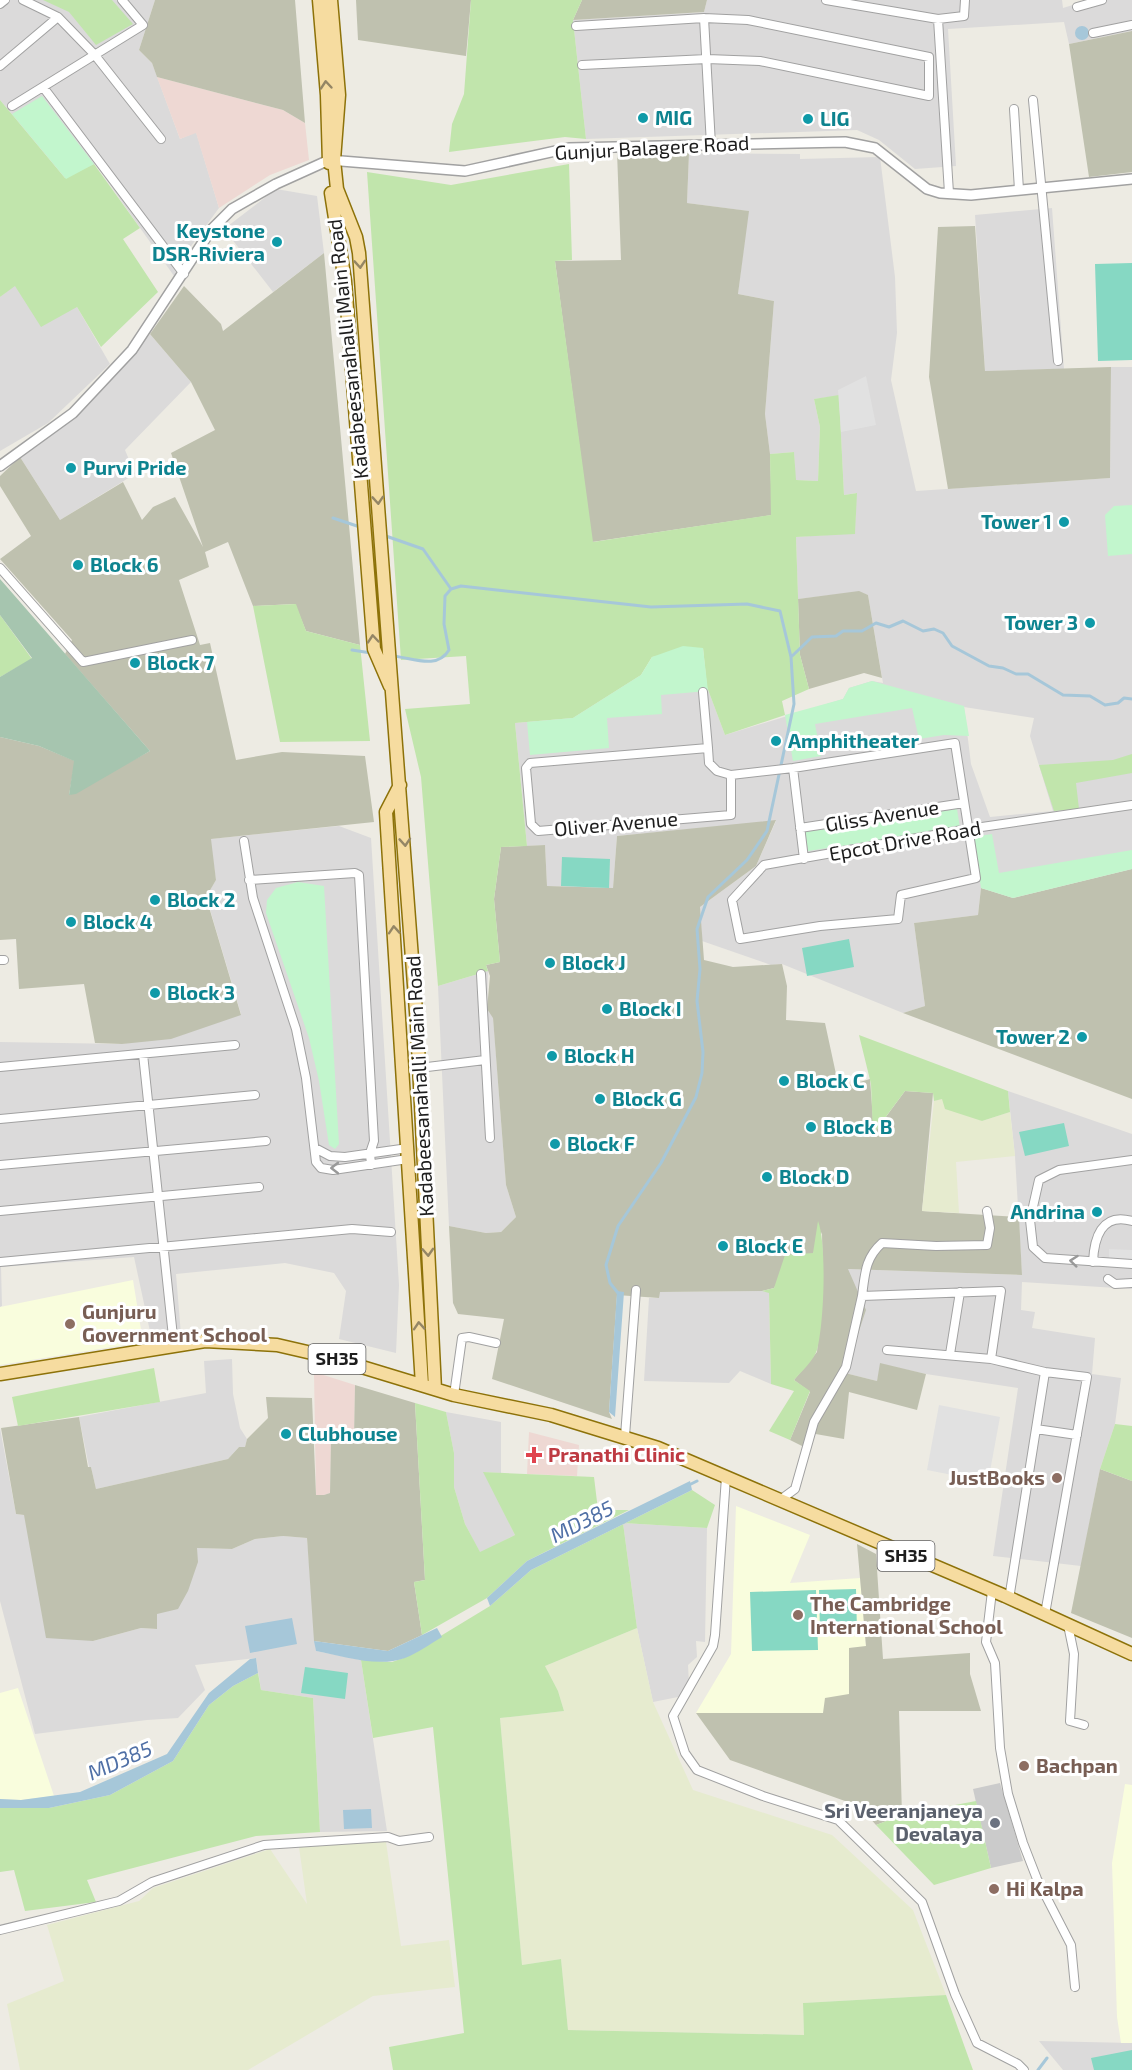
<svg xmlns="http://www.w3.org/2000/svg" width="1132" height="2070" font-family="'Exo 2',sans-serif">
  <rect width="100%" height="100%" fill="#edebe3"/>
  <path fill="#dbdada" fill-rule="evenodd" d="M0,0H155L139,50L152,63L180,139L196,132L219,208L183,257L174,276L95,164L66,179L0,100Z
    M707,0H1062L1063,8L1089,0H1132V31L1069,44L1064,22L948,29L956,166L915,169L879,140L857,130L586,139L573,20L704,12Z
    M689,153L800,154V159L880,157L895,277L897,333L891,380L916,491L1110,478L1111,367H1132V869L981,888L978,915L914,923L925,1006L903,1013L782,964L771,965L702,941L700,907L756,866L776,821L617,836L613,888L547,886L545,845L527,846L515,723L573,718L641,675L707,687L725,735L843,699L849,688L872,681L883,683L868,595L859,592L798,599L796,537L855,533L856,493L844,495L839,396L814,399L820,427L818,481L795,480L794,452L770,454L765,414L774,301L738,294L748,211L687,203ZM964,707L1034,718L1030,736L1053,811L990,817L971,764Z
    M276,189L317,196L324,253L273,292L224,229Z
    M1052,208L1064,369L985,371L975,215Z
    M15,285L77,307L110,364L48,423L0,451V297Z
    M150,334L191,382L125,450L135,474L60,520L20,457L81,412Z
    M339,826L371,838L399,1285L396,1353L339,1339L346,1291L334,1273L285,1263L176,1274L181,1335L151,1336L134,1257L1,1267L2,1306L0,1307V1042L122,1044L241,1014L206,896L216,880L210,839Z
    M488,971L487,1009L493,1017L506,1185L516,1217L501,1232L486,1233L449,1226L438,986Z
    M1008,1091L1132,1134V1289L1022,1282L1021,1310L1035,1312L1032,1328L1095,1338L1092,1374L1121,1378L1115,1424L1100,1469L1081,1566L993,1556L1018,1388L926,1374L881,1364L877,1381L845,1373L848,1269L1022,1275L1015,1156Z
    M762,1291L769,1292L771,1384L740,1371L729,1383L644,1381L649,1298H659V1292Z
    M232,1359L233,1394L240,1428L247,1439L245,1447H239L228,1459L96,1489L91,1467H89L79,1417L206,1393L204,1361Z
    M446,1412L501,1422V1473L484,1472L515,1535L480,1553L465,1524L454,1487V1453Z
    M0,1428L16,1514L24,1515L93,1641L141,1628L156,1629V1614L197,1548L232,1549L255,1539L283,1536L307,1538L316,1651L361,1660L387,1831L320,1832L313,1698L261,1690L256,1658L195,1665L205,1690L178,1718L147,1720L35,1734L0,1601Z
    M623,1523L707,1528L705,1642L696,1641L697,1657L688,1665L689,1684L683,1696L653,1702L637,1628Z
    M1039,2041L1132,2043V2070H1063Z"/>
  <path fill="#eed8d3" d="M157,77L283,110L305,123L309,160L270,175L219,208L196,133L180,139Z
    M314,1372L355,1385L354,1438H331L330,1493L324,1495H316Z
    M529,1432L579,1445L577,1476L527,1474Z"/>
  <path fill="#f9fddd" d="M133,1280L143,1342L0,1365V1307Z
    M736,1506L810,1535L790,1583L860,1578L866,1647L849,1648V1694L823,1713H696L731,1654Z
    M18,1688L54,1796L21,1800L0,1799V1693Z
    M1125,1784L1132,1785V2043H1121L1117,2017L1112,1863Z"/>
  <path fill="#cbcbcb" d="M1000,1783L1023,1861L991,1868L973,1789Z"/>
  <path fill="#bfc1af" d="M155,0H295L305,123L283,110L157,77L152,63L139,50Z
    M356,0H471L466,56L358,40Z
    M582,0H707L704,12L573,20Z
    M1132,31V172L1089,177L1069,44Z
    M617,152L689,153L687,203L749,211L738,294L774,301L765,414L770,454L772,515L592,542L555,261L621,260Z
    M975,226L985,371L1111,367L1110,478L948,489L929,377L938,227Z
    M324,253L360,645L306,631L295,604L253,606L228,542L205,552L209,567L179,580L200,645L210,643L236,760L282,752L365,756L374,822L211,839L216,880L206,897L241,1015L171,1039L122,1044L95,1043L84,984L19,989L16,939L0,940V737L39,746L75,761L69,795L150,751L65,654L72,640L0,559L31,536L0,486V476L20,457L60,520L123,482L142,520L153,507L175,497L203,547L171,453L215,430L191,382L150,334L184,286L221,324L223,331Z
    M859,591L868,595L882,678L864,673L809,689L800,655L798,599Z
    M776,820L756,866L700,907L704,960L733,967L782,964L787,986L786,1020L825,1023L839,1088L870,1079L874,1133L905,1091L933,1093L922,1211L1019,1217L1022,1275L848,1269L866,1310L845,1373L877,1381L880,1363L926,1374L917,1410L849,1392L844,1439L810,1433L806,1448L790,1440L810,1392L794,1380L817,1352L823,1289L822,1232L813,1254L778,1281L774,1288L762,1291L660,1292L659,1298L617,1295L609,1412L612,1419L492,1379L504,1319L458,1314L453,1303L449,1226L486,1233L501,1232L516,1217L506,1185L493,1018L487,1009L490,976L486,965L500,962L494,899L501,847L545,845L547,886L613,888L617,836Z
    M1132,869V1099L903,1013L925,1006L914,923L978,915L981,888L1013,898Z
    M355,1385L415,1403L425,1580L414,1582L422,1635L388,1651L314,1641L307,1538L283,1536L255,1539L232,1549L197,1548L198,1562L188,1591L178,1609L157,1614V1629L141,1628L93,1641L46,1638L24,1515L16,1514L1,1428L79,1417L88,1467H91L96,1489L228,1459L239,1447H245L247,1439L268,1418L266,1397L312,1398L316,1495H324L330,1493L331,1438L354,1437Z
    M1100,1469L1132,1481V1638L1071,1613Z
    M857,1544L876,1554L883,1659L970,1653V1674L981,1711H899L902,1815L876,1825L859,1806L730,1760L696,1713H823L825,1698L849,1694V1648L866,1646Z"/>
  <path fill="#e6ebcf" d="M943,1098L982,1121L1010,1112L1015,1156L956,1162L959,1213L922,1211L934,1101Z
    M637,1628L653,1702L693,1790L832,1835L913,1910L946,1995L803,2003L804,2035L568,2030L561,1959L522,1965L500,1718L564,1711L558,1691L545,1666Z
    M386,1842L401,1946L449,1940L455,1987L373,1996L248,2070H20L7,2004L64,1981L47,1925L139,1901L153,1888L270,1849L307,1904L299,1847Z"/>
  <path fill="#c1e5ac" d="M43,0H112L133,24L96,45L69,12Z
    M471,0H582L573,20L586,139L565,137L449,152L452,124L464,94Z
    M0,100L65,178L94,164L140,228L123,239L158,292L101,347L77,307L41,327L15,286L0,297Z
    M569,164L572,260L555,261L593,542L771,515L770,454L794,452L796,480L818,481L820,427L814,399L839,395L844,495L857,493L855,534L796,537L800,655L809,689L782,701L785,715L725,735L707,687L703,648L652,657L641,675L573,718L515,723L527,846L501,847L494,899L500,962L486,965L488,971L438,986L421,777L405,709L470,704L466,656L401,660L367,172L451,185Z
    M296,604L306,631L360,645L370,741L280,742L253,606Z
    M0,615L32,659L0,677Z
    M1132,754V773L1076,783L1079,809L1054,811L1039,765L1113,760Z
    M859,1035L1008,1091L1010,1112L982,1121L945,1109L942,1099L934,1101L933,1093L905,1091L873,1134L871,1084Z
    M818,1221C827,1244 824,1325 817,1350C814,1360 801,1372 794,1380L810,1391L790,1440L769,1431L794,1391L771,1384L769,1293L762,1291L774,1288L785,1255L813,1253Z
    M154,1368L160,1402L18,1426L12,1397Z
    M415,1403L446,1412L454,1453V1487L465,1524L480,1552L515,1535L483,1472L594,1477L598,1510H629L527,1561L487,1598L422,1635L414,1582L425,1580Z
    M1115,1424L1132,1426V1481L1100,1469Z
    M692,1490L715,1505L707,1528L623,1523L637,1628L545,1666L558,1691L564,1711L500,1718L522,1965L561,1959L568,2030L804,2035L803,2003L946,1995L973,2070H393L389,2047L464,2033L433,1727L373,1738L361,1660L392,1662L406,1657L490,1606L531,1570Z
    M258,1673L261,1690L313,1698L320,1832L256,1836L87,1880L96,1902L25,1911L14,1870L0,1872V1808H49L110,1795L173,1761L209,1705L233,1686Z
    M976,1801L991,1868L934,1885L876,1825L902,1815Z"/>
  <path fill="#a6c5af" d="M0,579L150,751L76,794L69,795L74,761L39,746L0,737V677L32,658L0,615Z"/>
  <path fill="#c2f6cd" d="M42,96L94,164L66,179L12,114Z
    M1132,505V554L1108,556L1105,515L1114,506Z
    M683,646L703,648L708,691L661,695L662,714L607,718L609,748L530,755L527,722L573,718L641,675L652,657Z
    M872,681L964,706L969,736L944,735L919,739L912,708L815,724L821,756L793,761L785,715L843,699L849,688Z
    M957,809L960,828L808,851L805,832Z
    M992,834L999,873L1132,850V869L1013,898L981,888L973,837Z
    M298,882L324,886L339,1144L335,1149L329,1145L319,1081L309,1038L266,913L267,900L276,888Z"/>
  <path fill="#86d8c3" d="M1132,263V360L1098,361L1095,264Z
    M562,857L610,859L609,888L561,886Z
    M849,939L854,967L807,976L802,948Z
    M1064,1123L1069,1146L1025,1156L1019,1132Z
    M856,1589L857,1632H820L819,1590Z
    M816,1590L818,1650L752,1651L750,1592Z
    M305,1667L348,1673L345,1699L301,1693Z
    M1132,2050V2070H1094L1091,2058Z"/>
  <path fill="#e1e1e1" d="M866,376L876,425L841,432L838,390Z
    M1109,1249L1132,1250V1259L1109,1258Z
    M939,1405L1000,1417L988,1482L927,1470Z"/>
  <path fill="#a6c7d9" d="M1075 33a7 7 0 1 1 14 0a7 7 0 1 1-14 0Z
    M617,1291L624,1292L615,1417L609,1412Z
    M690,1481L692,1490L531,1570L490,1606L487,1598L527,1561Z
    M292,1618L297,1644L250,1653L245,1626Z
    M437,1628L442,1637C430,1644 418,1653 405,1658C377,1668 343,1656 316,1651L314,1641L388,1651Z
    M256,1658L258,1673L233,1686L209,1705L173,1761L110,1795L49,1808H0V1799L21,1800L80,1792L167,1754L209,1693L250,1659Z
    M371,1809L372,1828L344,1829L343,1810Z"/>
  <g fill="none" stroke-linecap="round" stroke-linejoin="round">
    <path stroke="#a6c7d9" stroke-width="3" d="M333,518L360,527
      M383,535L423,549L451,589
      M352,650L371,653
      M393,656C413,658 437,670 449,650L444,624L445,596L451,589L461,586L651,607L747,604L780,611L791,657
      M618,1293L610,1283L606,1265L618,1226L661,1163L696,1097L702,1073L703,1052L697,1001L700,969L697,929L708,897L747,860L767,831L794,704L791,657L812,637L836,636L843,631H862L876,623L889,627L903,621L923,631L934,629L943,633L952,646L989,666L1003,668L1016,674H1028L1063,695L1090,696L1105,705L1118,703L1124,698L1132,699
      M689,1485L697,1481
      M1038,2070L1047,2058"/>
    <defs>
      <path id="minor" d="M23,0L58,17L94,54L161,139
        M826,0L938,19L964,16L965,0
        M0,4L5,0
        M1077,7L1102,0
        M704,18L711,145
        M938,19L949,193
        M576,26L704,18L748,20L929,57V96L760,61L707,59L582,65
        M1093,33L1132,25
        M0,66L58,17
        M43,87L184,274
        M1033,100L1058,361
        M12,106L143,25L122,0
        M1014,109L1019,190
        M0,568L83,662L192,640
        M703,692L708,748
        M793,768L804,859
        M731,775V815L538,831L531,824L526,768L530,763L708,748L709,763L717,771L731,775L793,768L955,743L976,878L901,895L898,919L820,926L740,939L732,900L764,865L968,829L1132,805
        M800,828L964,803
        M244,841L253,898L296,1029L306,1078L316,1162L321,1168L333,1170L408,1159
        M249,880L355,873L359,875L374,1141L370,1153L371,1165
        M0,960H4
        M481,974L490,1138
        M143,1054L174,1346
        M0,1067L235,1045
        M419,1068L485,1060
        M0,1119L255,1095
        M315,1148L330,1156L345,1157L408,1148
        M1132,1160L1059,1170L1039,1180L1030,1220L1033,1247L1045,1258L1132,1264
        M0,1165L266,1141
        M0,1211L259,1187
        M0,1262L352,1229L391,1232
        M1093,1262C1094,1239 1101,1212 1132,1221
        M1108,1279L1115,1284L1132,1283
        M862,1296C865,1274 865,1258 882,1243L936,1246L987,1245L990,1228L987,1211
        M887,1350L991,1359L1045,1372L1087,1377L1045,1614
        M950,1354L960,1292
        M454,1395L462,1338L469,1337L496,1343
        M1036,1429L1077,1435
        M625,1436L636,1290
        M726,1477L715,1635L713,1646L673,1716L685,1753L697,1770L763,1796L838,1820L922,1902L955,1994L977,2043L1018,2064L1024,2070
        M780,1500L795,1489L814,1422L846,1367L862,1296L1001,1291L991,1359
        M992,1591L986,1642L995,1663L1000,1748L1008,1794L1023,1843L1037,1879L1071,1945L1075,1987
        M1009,1599L1045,1372
        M1068,1625L1074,1654L1070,1721L1084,1725
        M0,1930L119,1901L152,1882L264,1845L388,1837L399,1841L429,1837"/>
      <path id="tertiary" d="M0,466L73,413L132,350L211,230L232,209L276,184L329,160L465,171L569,148L845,142L875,148L927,189L940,193L971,195L1132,179"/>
      <path id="primary" d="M319,0L327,95L329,163
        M331,0L339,95L334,160L337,189L356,237L359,253L417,1025L435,1389
        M331,193L345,281L374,649L390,686
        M400,785L386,812L422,1385
        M0,1374L205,1341L277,1345L329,1357L454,1395L551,1415L658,1448L1005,1596L1132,1654"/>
    </defs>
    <use href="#minor" stroke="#a1a1a1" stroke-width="10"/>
    <use href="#tertiary" stroke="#a1a1a1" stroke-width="12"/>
    <use href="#primary" stroke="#8d7209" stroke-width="15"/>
    <use href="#minor" stroke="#fff" stroke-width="8"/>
    <use href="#tertiary" stroke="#fff" stroke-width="9"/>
    <use href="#primary" stroke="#f6dca0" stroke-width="12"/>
  </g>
  <defs><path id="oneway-chevron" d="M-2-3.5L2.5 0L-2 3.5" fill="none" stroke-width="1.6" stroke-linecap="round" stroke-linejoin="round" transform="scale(1.5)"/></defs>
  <g stroke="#948665">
    <use href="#oneway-chevron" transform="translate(326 85) rotate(-95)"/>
    <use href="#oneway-chevron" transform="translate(360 264) rotate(86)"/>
    <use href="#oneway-chevron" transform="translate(378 500) rotate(86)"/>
    <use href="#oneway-chevron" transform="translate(373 639) rotate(-95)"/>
    <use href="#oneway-chevron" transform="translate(405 842) rotate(86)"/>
    <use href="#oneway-chevron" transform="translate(394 930) rotate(-94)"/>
    <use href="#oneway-chevron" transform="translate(428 1252) rotate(87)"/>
    <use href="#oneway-chevron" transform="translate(419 1326) rotate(-94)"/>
  </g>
  <g stroke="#999">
    <use href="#oneway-chevron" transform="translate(335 1168) rotate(180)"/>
    <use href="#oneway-chevron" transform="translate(1074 1261) rotate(-174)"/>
  </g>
  <g fill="#0f9aa8" stroke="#fff" stroke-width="2">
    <circle cx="643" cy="118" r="6"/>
    <circle cx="808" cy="119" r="6"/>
    <circle cx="277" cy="242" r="6"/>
    <circle cx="71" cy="468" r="6"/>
    <circle cx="1064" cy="522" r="6"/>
    <circle cx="78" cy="565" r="6"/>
    <circle cx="1090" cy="623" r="6"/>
    <circle cx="135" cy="663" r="6"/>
    <circle cx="776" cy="741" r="6"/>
    <circle cx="155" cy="900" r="6"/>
    <circle cx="71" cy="922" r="6"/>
    <circle cx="550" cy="963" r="6"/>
    <circle cx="155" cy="993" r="6"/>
    <circle cx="607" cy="1009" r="6"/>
    <circle cx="1082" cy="1037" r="6"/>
    <circle cx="552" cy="1056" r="6"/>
    <circle cx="784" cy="1081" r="6"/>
    <circle cx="600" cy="1099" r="6"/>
    <circle cx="811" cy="1127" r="6"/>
    <circle cx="555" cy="1144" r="6"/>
    <circle cx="767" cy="1177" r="6"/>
    <circle cx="1097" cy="1212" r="6"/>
    <circle cx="723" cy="1246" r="6"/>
    <circle cx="286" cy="1434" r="6"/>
  </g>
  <g fill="#8d6e63" stroke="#fff" stroke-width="2">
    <circle cx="70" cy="1324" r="6"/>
    <circle cx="1057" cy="1478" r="6"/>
    <circle cx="798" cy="1615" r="6"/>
    <circle cx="1024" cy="1766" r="6"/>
    <circle cx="994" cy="1889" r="6"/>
  </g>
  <path fill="#e0444e" stroke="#fff" stroke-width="2" d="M531 1446h6v6h6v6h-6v6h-6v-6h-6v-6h6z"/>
  <circle fill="#6b7280" stroke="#fff" stroke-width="2" cx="995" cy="1823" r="6"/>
  <g text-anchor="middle" stroke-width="6" stroke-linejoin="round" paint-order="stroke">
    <g fill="#fff" stroke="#616161" stroke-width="1.5">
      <rect x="308.5" y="1344" width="57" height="30" rx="4.5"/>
      <rect x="877.5" y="1541" width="57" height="30" rx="4.5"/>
    </g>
    <g font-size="18" font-weight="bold" fill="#1d1d1d">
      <text x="337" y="1365">SH35</text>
      <text x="906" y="1562">SH35</text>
    </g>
    <g font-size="20" font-weight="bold" fill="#0d838f" stroke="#fff" text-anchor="start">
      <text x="655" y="125">MIG</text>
      <text x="820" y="126">LIG</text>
      <text x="265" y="238" text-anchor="end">Keystone<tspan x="265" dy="23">DSR-Riviera</tspan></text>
      <text x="83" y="475">Purvi Pride</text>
      <text x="1052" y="529" text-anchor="end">Tower 1</text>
      <text x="90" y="572">Block 6</text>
      <text x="1078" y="630" text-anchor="end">Tower 3</text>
      <text x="147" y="670">Block 7</text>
      <text x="788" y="748">Amphitheater</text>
      <text x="167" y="907">Block 2</text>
      <text x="83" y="929">Block 4</text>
      <text x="562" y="970">Block J</text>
      <text x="167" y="1000">Block 3</text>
      <text x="619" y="1016">Block I</text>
      <text x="1070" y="1044" text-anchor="end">Tower 2</text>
      <text x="564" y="1063">Block H</text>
      <text x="796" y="1088">Block C</text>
      <text x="612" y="1106">Block G</text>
      <text x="823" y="1134">Block B</text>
      <text x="567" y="1151">Block F</text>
      <text x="779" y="1184">Block D</text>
      <text x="1085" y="1219" text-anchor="end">Andrina</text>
      <text x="735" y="1253">Block E</text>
      <text x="298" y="1441">Clubhouse</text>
    </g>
    <g font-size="20" fill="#1d1d1d" stroke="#fff">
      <text transform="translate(652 148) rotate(-3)" y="7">Gunjur Balagere Road</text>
      <text transform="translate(348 349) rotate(-96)" y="7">Kadabeesanahalli Main Road</text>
      <text transform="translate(882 816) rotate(-9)" y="7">Gliss Avenue</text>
      <text transform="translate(616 824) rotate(-5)" y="7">Oliver Avenue</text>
      <text transform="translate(905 841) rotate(-10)" y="7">Epcot Drive Road</text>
      <text transform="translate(420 1086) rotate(-93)" y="7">Kadabeesanahalli Main Road</text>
    </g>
    <g font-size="20" font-weight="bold" fill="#785e54" stroke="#fff" text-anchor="start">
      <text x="82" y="1319">Gunjuru<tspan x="82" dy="23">Government School</tspan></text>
      <text x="1045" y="1485" text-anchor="end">JustBooks</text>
      <text x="810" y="1611">The Cambridge<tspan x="810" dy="23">International School</tspan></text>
      <text x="1036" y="1773">Bachpan</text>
      <text x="1006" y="1896">Hi Kalpa</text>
    </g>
    <g font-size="20" font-weight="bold" fill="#be3a42" stroke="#fff" text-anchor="start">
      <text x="548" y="1462">Pranathi Clinic</text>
    </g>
    <g font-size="20" font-weight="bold" fill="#5b616d" stroke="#fff" text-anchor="end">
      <text x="983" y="1818">Sri Veeranjaneya<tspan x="983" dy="23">Devalaya</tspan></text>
    </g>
    <g font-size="21" font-style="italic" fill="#5070a6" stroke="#fff">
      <text transform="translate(582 1522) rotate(-27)" y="7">MD385</text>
      <text transform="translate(120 1761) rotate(-23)" y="7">MD385</text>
    </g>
  </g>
</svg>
